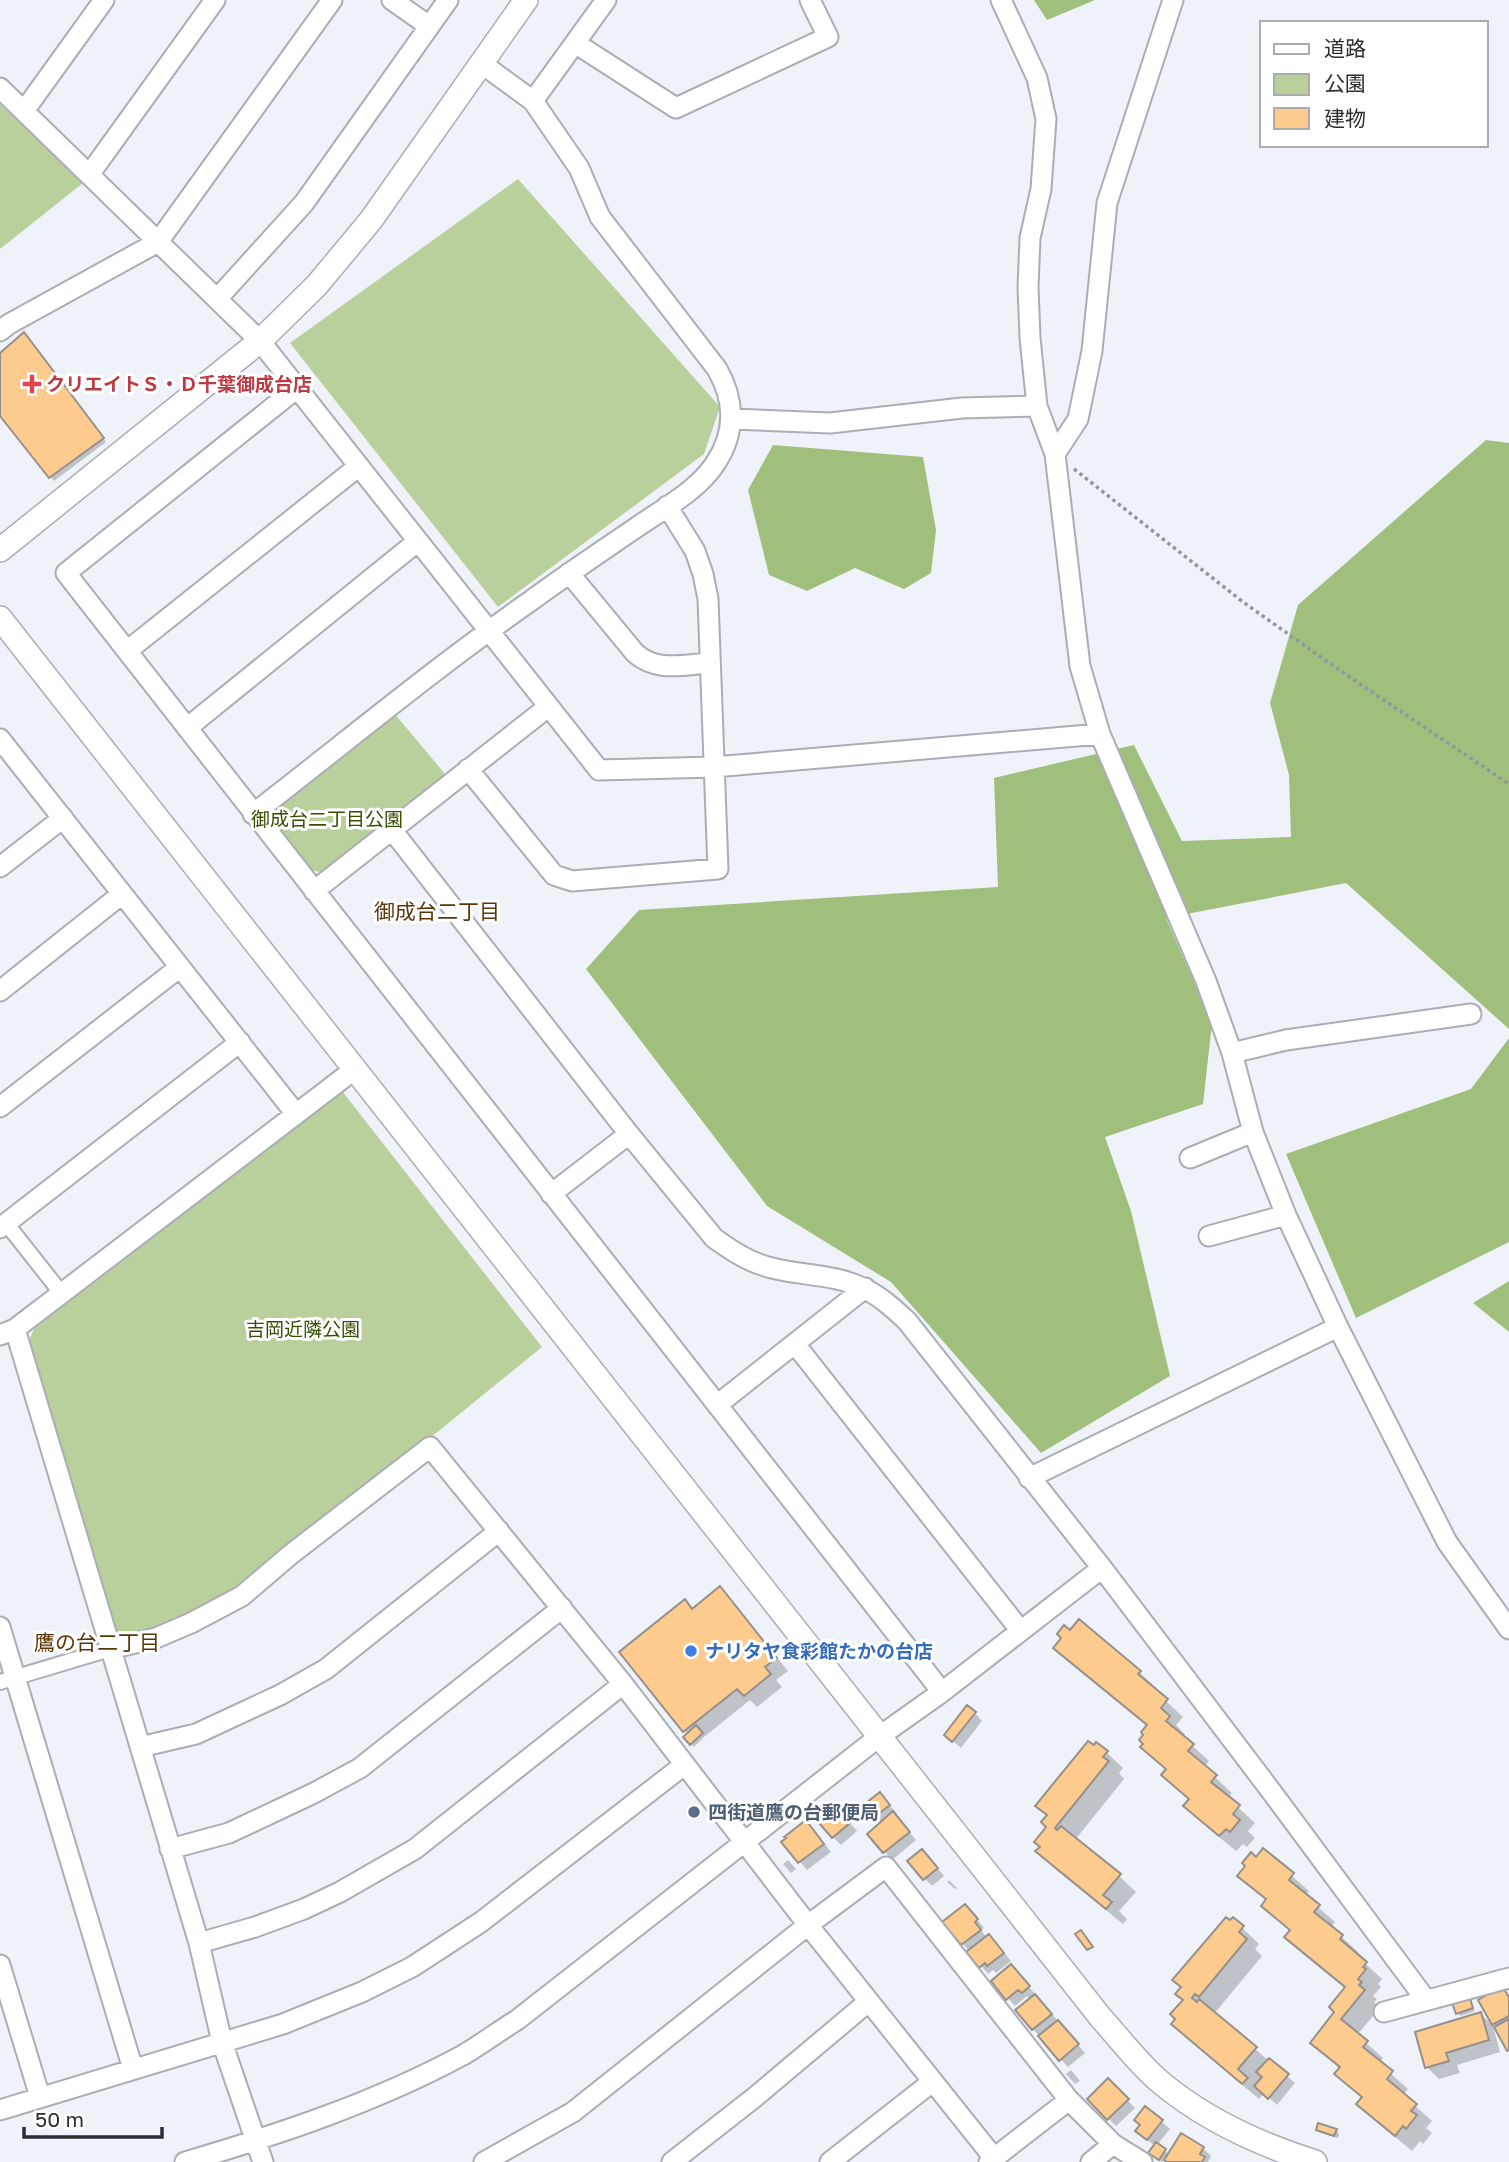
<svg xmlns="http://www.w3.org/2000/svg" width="1509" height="2162" font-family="'Golos Text','Noto Sans JP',sans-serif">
  <rect width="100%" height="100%" fill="#eff3f9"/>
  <path fill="#b9d09d" d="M0,104L83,183L0,249Z
    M518,179L720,407L704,454L498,607L290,343Z
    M394,713L446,775L326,874L309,869L271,821V810Z
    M342,1091L542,1347L435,1434L236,1588L159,1628L117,1638L27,1345L34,1329Z"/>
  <path fill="#a1bf7c" d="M1034,0H1095L1047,20Z
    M1486,440L1509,443V1029L1346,883L1166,918L1212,1023L1203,1104L1105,1137L1131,1211L1170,1376L1041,1453L891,1282L767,1206L586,969L639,910L998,887L994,778L1134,745L1182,841L1291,837L1289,775L1270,703L1298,605Z
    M773,445L923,457L936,530L931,573L904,589L855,568L807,591L769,575L748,490Z
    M1509,1038V1242L1356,1318L1286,1154L1471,1089Z
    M1509,1281V1332L1473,1303Z"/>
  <path fill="#0003" d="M28,338L106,442L54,481L0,413V355Z
    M685,1601L693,1610L731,1601L788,1671L776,1680L782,1687L757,1707L750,1700L704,1737L694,1747L685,1737L688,1734L685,1731Z
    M1056,1647L1139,1672L1156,1688L1154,1690L1183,1717L1176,1725L1185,1734L1183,1737L1209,1761L1204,1767L1232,1793L1228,1798L1255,1823L1248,1831L1255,1838L1247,1847L1243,1844L1236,1851L1201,1822L1185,1806L1190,1800L1163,1775L1167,1771L1142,1747L1148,1726L1072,1664Z
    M975,1713L982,1721L961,1748L946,1735Z
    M1106,1752L1123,1768L1119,1773L1124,1779L1075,1840L1119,1876L1136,1892L1119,1911L1127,1919L1123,1924L1054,1868L1038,1851L1042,1847L1048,1827V1817L1037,1806Z
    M887,1802L897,1814L895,1815L916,1840L892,1860L870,1834L879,1826L863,1808Z
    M835,1806L857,1831L841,1845L833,1837Z
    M814,1830L831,1852L807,1870L784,1843Z
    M1263,1851L1309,1891L1305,1896L1335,1922L1331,1927L1358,1952L1356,1955L1382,1979L1378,1984L1381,1987L1373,1996L1377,1999L1374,2002L1380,2008L1357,2035L1383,2058L1379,2063L1408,2089L1403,2095L1432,2121L1426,2128L1432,2133L1423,2144L1420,2141L1412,2151L1375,2120L1359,2104L1363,2099L1336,2074L1340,2069L1312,2043L1336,2012L1346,1989L1302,1953L1286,1937L1291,1931L1263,1906L1267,1901L1240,1876Z
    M930,1859L944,1876L932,1886L924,1878Z
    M788,1860L796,1869L791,1873L783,1864Z
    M949,1880L957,1888L955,1889L947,1882Z
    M972,1914L984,1928L981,1930L987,1938L997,1944L1011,1961L996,1973L993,1970L988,1974L945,1922Z
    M1233,1919L1259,1944L1255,1949L1262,1956L1214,2014L1295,2083L1277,2105L1264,2093L1259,2099L1189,2040L1173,2024L1184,2000Z
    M1018,1974L1085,2053L1068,2067L1033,2029L1031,2000L1027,1996L1015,2006L993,1981Z
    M1502,1989L1509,1996V2051L1480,2000Z
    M1469,2000L1475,2011L1461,2016L1457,2013Z
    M1481,2014L1493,2026L1500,2052L1457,2065L1460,2073L1439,2079L1427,2067Z
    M1071,2070L1080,2081L1075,2084L1066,2074Z
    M1108,2080L1135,2108L1116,2126L1089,2099Z
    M1146,2109L1170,2129L1157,2145L1170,2155L1203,2148L1211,2156L1208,2162H1169L1165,2159L1162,2162L1153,2156L1155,2146L1145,2138L1142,2126Z
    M1318,2129L1336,2130L1339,2134L1338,2138L1321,2133Z"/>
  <path fill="#fecb8e" stroke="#95908b" stroke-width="2" d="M24,332L104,438L49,478L0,416V353Z
    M720,1586L777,1658L765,1667L771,1674L744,1696L737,1689L683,1732L619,1652L685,1599L692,1609Z
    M1079,1619L1141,1671L1138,1674L1168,1699L1161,1708L1170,1716L1166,1721L1194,1744L1188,1751L1217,1775L1211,1782L1240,1805L1233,1814L1240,1820L1230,1832L1226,1829L1219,1836L1183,1806L1189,1799L1161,1775L1166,1769L1140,1747L1143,1744L1139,1740L1143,1735L1141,1732L1147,1725L1053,1648L1061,1638L1057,1634L1064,1625L1070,1630Z
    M967,1705L976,1712L952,1742L944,1735Z
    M696,1725L703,1733L690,1745L683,1737Z
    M1088,1741L1094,1745L1096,1742L1108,1751L1103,1757L1109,1761L1055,1828L1057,1830L1061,1826L1121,1874L1103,1895L1112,1902L1106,1909L1035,1851L1040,1847L1034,1842L1046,1827L1041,1822L1047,1815L1035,1806Z
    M880,1792L890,1805L870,1820L861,1807Z
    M835,1804L850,1823L832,1838L819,1823L824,1820L821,1816Z
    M893,1811L910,1832L883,1853L867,1834Z
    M806,1820L824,1844L798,1863L781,1842L786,1838L784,1837Z
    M1263,1848L1294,1873L1289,1880L1320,1905L1314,1912L1343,1935L1340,1939L1367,1962L1363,1967L1366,1969L1358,1979L1362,1982L1359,1985L1365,1990L1341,2019L1368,2041L1363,2047L1393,2071L1387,2079L1417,2104L1411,2111L1417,2115L1406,2129L1403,2126L1395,2136L1356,2104L1362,2097L1334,2074L1340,2067L1310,2043L1334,2012L1329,2007L1345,1987L1284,1937L1290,1930L1261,1906L1266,1899L1237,1876L1245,1866L1242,1863L1251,1852L1256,1857Z
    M922,1849L938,1868L923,1880L907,1861Z
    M965,1904L978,1919L975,1922L981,1930L961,1945L942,1922Z
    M1226,1917L1230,1920L1233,1917L1244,1926L1239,1932L1247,1939L1199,1997L1195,1994L1192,1998L1197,2002L1199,1999L1257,2047L1238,2069L1248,2078L1242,2084L1171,2024L1175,2019L1170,2014L1183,2000L1175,1994L1181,1987L1172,1980Z
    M1081,1930L1093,1947L1087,1950L1075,1934Z
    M989,1934L1004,1953L987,1966L985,1963L979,1968L966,1952Z
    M1011,1964L1030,1986L1022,1993L1018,1990L1006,2000L991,1981Z
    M1502,1986L1509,1997V2016L1492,2025L1478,2000Z
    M1035,1994L1052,2014L1032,2030L1015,2010Z
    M1470,1998L1473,2008L1456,2014L1452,2003Z
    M1481,2012L1489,2040L1446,2053L1449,2061L1425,2068L1415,2032Z
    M1509,2019V2050L1507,2051L1494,2027Z
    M1058,2020L1079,2044L1059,2061L1038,2036Z
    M1269,2058L1289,2074L1268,2099L1254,2086L1262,2077L1256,2072Z
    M1108,2078L1129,2099L1107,2120L1087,2099Z
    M1145,2106L1163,2120L1147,2140L1135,2131L1140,2125L1134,2120Z
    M1318,2123L1337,2129L1334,2136L1316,2130Z
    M1181,2133L1204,2147L1200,2154L1205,2157L1202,2162H1167L1164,2160Z
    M1156,2142L1166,2149L1159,2160L1148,2153Z"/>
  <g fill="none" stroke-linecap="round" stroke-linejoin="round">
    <defs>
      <path id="pedestrian" d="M6,1223L62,1294
        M0,1682L110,1649"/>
      <path id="minor" d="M392,0L429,26
        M1001,0L1037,78L1046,119L1041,189L1030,238L1028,287L1030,338L1037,406L1055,454L1080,666L1100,734L1206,981L1232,1053L1253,1132L1286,1215L1338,1327L1447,1542L1509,1629
        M575,43L676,108L828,37L810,0
        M0,88L260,341L599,770L714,767L1100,734
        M533,101L606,0
        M24,111L104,0
        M89,175L215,0
        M217,299L304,203L448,0
        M0,331L9,324L158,242L332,0
        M297,388L66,573L942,1692
        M732,419L830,423L962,408L1037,406
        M1055,454L1078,419L1092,351L1107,203L1173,0
        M569,573L635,653C656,672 682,665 709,663
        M127,651L359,466
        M187,728L418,541
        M0,739L296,1114
        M468,769L554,875L572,881L718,869L708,599L703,574L695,551L667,506
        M253,814C346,742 436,667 532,600C566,575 602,551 637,527C663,509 697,491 715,464C736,433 735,400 717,369L600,217L579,168L533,101L481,63
        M392,830L629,1134L714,1238C732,1251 750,1263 772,1268C803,1276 834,1274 863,1288C880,1296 893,1308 907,1321L1102,1568L1271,1791L1426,2000
        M0,867L63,818
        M314,891L548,707
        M0,991L122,894
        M1232,1053L1286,1040L1471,1014
        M0,1107L180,967
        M1190,1158L1253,1132
        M551,1194L629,1134
        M0,1228L240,1042
        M1209,1236L1286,1215
        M15,1329L199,1943L222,2042L263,2162
        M0,1335L15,1329L355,1069
        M795,1344L1020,1630
        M717,1405L865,1288
        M1029,1478L1338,1327
        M0,1627L133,2069
        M110,1649L156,1638L191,1623L242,1596L290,1555L430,1447L623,1684L808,1925L994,2158
        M140,1747L196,1734L280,1695L326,1669L499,1531
        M170,1849L229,1833L314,1793L360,1768L562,1608
        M199,1943L255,1927L304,1909L340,1892L415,1849L623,1684
        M0,1965L40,2097
        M1384,2012L1509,1978
        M0,2110L283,2024L362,1992L412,1967L481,1922L684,1765
        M185,2162C280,2134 376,2102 463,2055C482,2044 499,2031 517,2020L880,1736L942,1692L1102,1568
        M484,2162L573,2112L808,1925L886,1867L1069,2100L1113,2144L1142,2162
        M672,2162L755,2097L868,2002
        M830,2162L932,2082
        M989,2162L1069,2100
        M1091,2162L1113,2144"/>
      <path id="tertiary" d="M0,550L260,341L317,285L371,220L526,0
        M0,618L1101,2018C1120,2039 1138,2063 1159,2081C1205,2120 1258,2144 1315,2162"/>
    </defs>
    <use href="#pedestrian" stroke="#aaadb3" stroke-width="18"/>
    <use href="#minor" stroke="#aaadb3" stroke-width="23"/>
    <use href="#tertiary" stroke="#aaadb3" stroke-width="26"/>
    <path stroke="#93969a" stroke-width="3.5" stroke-dasharray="3.5 3.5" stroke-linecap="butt" d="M1074,469L1243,602L1342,672L1509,784"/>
    <use href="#pedestrian" stroke="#fff" stroke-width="14"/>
    <use href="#minor" stroke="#fff" stroke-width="19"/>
    <use href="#tertiary" stroke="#fff" stroke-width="23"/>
  </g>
  <path fill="#e0444e" stroke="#fff" stroke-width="2.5" d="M28.5 373.5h7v7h7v7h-7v7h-7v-7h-7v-7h7z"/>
  <circle fill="#3f7fe0" stroke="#fff" stroke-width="2.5" cx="691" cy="1651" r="7"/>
  <circle fill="#5c6f8a" stroke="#fff" stroke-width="2.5" cx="694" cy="1812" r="7"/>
  <g text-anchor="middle" stroke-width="6" stroke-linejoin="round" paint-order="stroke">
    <g font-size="19" font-weight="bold" fill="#be3a42" stroke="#fff" text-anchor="start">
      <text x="46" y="391">クリエイトＳ・Ｄ千葉御成台店</text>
    </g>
    <g font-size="19" fill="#354f01" stroke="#fff">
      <text x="327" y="826">御成台二丁目公園</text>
      <text x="303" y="1336">吉岡近隣公園</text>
    </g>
    <g font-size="19" font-weight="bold" fill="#366cbe" stroke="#fff" text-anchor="start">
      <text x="705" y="1658">ナリタヤ食彩館たかの台店</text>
    </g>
    <g font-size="19" font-weight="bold" fill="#4e5e75" stroke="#fff" text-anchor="start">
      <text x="708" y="1819">四街道鷹の台郵便局</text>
    </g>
    <g font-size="21" fill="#5d3606" stroke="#fff">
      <text x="437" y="919">御成台二丁目</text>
      <text x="97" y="1650">鷹の台二丁目</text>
    </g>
  </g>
  <rect x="1260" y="21" width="228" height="126" fill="#ffffff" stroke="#ababac" stroke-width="2"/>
  <rect x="1274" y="44" width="35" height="10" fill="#ffffff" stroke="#ababac" stroke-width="2"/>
  <text x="1324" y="56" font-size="21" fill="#2d2e30">道路</text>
  <rect x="1274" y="74" width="35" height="21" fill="#b9d09d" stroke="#ababac" stroke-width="2"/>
  <text x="1324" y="91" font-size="21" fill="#2d2e30">公園</text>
  <rect x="1274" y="108" width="35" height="21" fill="#fecb8e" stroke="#ababac" stroke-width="2"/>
  <text x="1324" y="126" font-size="21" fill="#2d2e30">建物</text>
  <path d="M24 2127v10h138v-10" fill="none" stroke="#2d2e30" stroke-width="3.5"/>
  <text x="35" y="2127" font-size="21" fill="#2d2e30" stroke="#ffffff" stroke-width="5" paint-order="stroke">50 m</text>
</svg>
